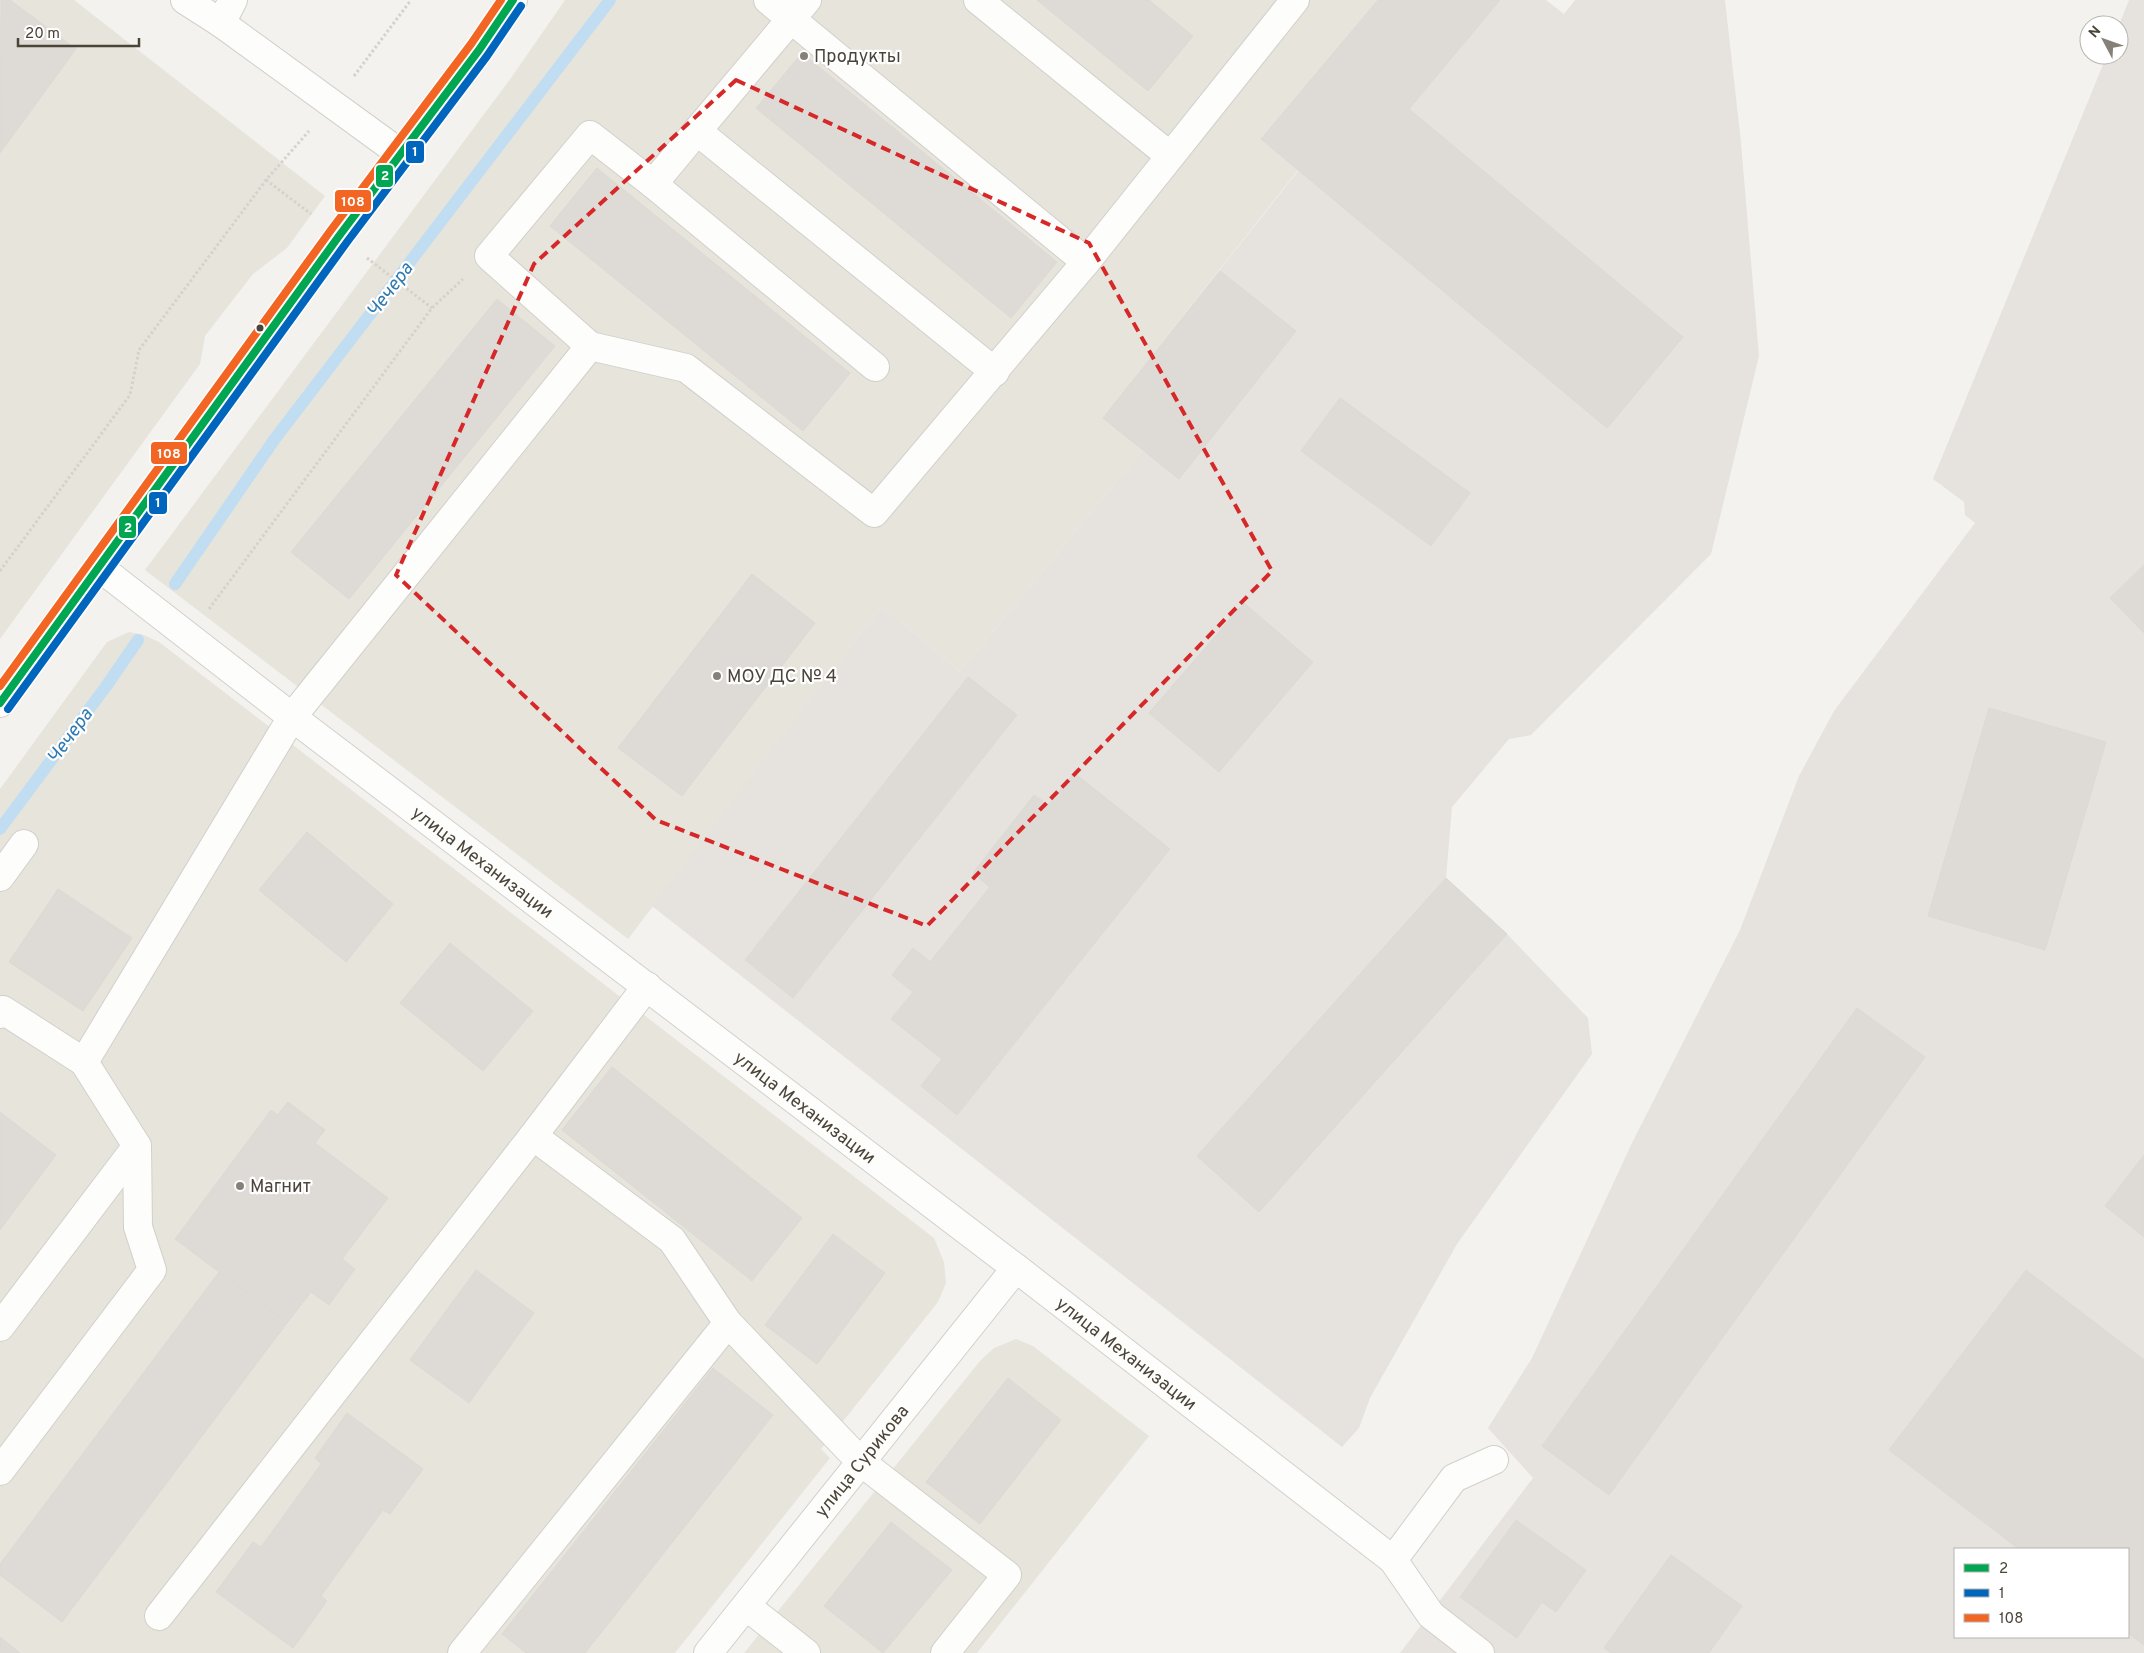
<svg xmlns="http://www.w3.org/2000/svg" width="2144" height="1653" font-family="Overpass,sans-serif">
  <rect width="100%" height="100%" fill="#f4f2ee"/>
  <path fill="#e7e4dc" d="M0,0H74L325,196L287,248L253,274L205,336L200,364L0,639Z
    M565,0H1378L1261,139L1298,170L1103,418L1143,450L960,672L882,606L628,939L145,570L511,78Z
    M129,632L144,635L159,642L934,1238L944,1262L946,1283L938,1302L821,1449L830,1458L675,1653H0V789L107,642Z
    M1016,1339L1033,1346L1149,1436L977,1653H744L980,1361L994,1348Z"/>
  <path fill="#e6e2de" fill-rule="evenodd" d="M1378,0H1546L1564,14L1575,0H1725L1741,143L1759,356L1711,554L1531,735L1509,739L1452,807L1446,878L1507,934L1588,1018L1592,1054L1457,1244L1370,1398L1359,1428L1342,1447L652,906L882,606L960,672L1143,450L1103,418L1298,171L1261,139Z
    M2129,0H2144V1653H1400L1533,1478L1488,1428L1532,1358L1632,1143L1740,930L1799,776L1834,711L1975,523L1965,515L1964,502L1933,479L2107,55H2119V25ZM1955,1549H2128V1637H1955Z"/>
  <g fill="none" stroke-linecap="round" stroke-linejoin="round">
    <path stroke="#c0ddf1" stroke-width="12" d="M175,584L274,440L610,0
      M0,829L107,685L138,640"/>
  </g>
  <path fill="#dedbd6" stroke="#dcd9d4" d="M1,0H10L76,49L0,153Z
    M1037,0H1149L1193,36L1148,91Z
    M1378,0H1500L1409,109L1683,337L1607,428L1261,139Z
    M802,53L1057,262L1011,318L756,108Z
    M597,168L850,373L803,431L550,226Z
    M1220,271L1296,331L1179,479L1103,418Z
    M497,299L555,346L349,599L291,552Z
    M1340,398L1470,493L1431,546L1301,451Z
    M2144,565V633L2110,598Z
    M752,574L815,623L682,796L618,748Z
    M1244,603L1313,662L1219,772L1149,713Z
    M968,677L1017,715L793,998L745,960Z
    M1989,708L2106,742L2045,950L1928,916Z
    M1074,773L1170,849L957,1115L921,1086L942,1059L891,1019L913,992L892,975L913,948L930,962L990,887L973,873L1034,795L1048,805Z
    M307,832L393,904L346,962L259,890Z
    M1446,878L1507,934L1259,1212L1197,1156Z
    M58,889L132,938L83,1011L9,962Z
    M450,943L533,1011L483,1071L400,1003Z
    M1857,1008L1925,1057L1609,1495L1542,1446Z
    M612,1067L802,1218L752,1281L562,1130Z
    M288,1102L325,1130L315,1143L388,1198L342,1259L355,1269L329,1305L311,1292L287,1323L175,1239L271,1110L278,1115Z
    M0,1112L56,1155L0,1230Z
    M2144,1155V1237L2105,1206Z
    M833,1234L885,1273L817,1364L765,1325Z
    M476,1270L534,1313L469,1403L410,1360Z
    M2026,1270L2144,1360V1645L2128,1633V1549H2019L1889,1450Z
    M219,1272L287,1323L62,1622L0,1575V1564Z
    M713,1368L773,1415L585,1653H526L502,1634Z
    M1008,1378L1061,1420L980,1524L926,1482Z
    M347,1413L423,1469L390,1514L383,1510L321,1596L327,1601L293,1648L216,1592L253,1542L261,1547L321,1464L315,1458Z
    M1516,1520L1586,1570L1556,1612L1542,1602L1517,1638L1460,1597Z
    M891,1522L952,1570L883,1653L824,1606Z
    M1671,1555L1742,1606L1709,1653H1611L1604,1648Z
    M0,1637L20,1653H0Z"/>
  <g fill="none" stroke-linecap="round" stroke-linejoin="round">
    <defs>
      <g id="minor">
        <path d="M185,0L221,23L401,154"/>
        <path d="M768,0L1086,262"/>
        <path d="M807,0L697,131L995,372"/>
        <path d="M978,0L1170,156"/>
        <path d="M221,23L233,0"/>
        <path d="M697,131L653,184L875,367"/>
        <path d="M590,346L489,256L590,135L653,184"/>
        <path id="s1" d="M99,567L292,717L1016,1268L1393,1560L1454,1478L1494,1460"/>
        <path d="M0,703L339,236L479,50L513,0"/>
        <path d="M0,877L24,844"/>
        <path d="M0,1014L3,1010L84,1062L292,717L590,346L686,368L874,513L1086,262L1295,0"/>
        <path d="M533,1136L672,1240L728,1323"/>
        <path d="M0,1327L137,1146L84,1062"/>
        <path d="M0,1471L152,1270L138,1227L137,1146"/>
        <path d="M1393,1560L1431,1615L1480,1653"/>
        <path d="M746,1606L806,1653"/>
        <path d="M159,1616L533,1136L647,986"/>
        <path d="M462,1653L728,1323L861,1462L1007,1575L945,1653"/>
        <path id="s2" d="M708,1653L1016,1268"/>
      </g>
    </defs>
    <use href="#minor" stroke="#d2d0cb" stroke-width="30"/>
    <path stroke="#d3d2cc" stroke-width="3" stroke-dasharray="2.5 2.5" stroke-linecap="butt" d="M354,76L411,0
      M266,180L311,214
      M367,258L432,308
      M0,571L130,395L139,350L266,180L309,131
      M209,609L432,308L463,279"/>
    <use href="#minor" stroke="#fdfdfc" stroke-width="28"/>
    <defs>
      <path id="bus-1" d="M0,703L339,236L479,50L513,0"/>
      <path id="bus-2" d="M8,709L347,242L487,56L521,6"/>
      <path id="bus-3" d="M0,686L331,230L471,44L501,0"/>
    </defs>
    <use href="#bus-1" stroke="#fff" stroke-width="11"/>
    <use href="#bus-2" stroke="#fff" stroke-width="11"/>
    <use href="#bus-3" stroke="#fff" stroke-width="11"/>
    <use href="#bus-1" stroke="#00a651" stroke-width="8"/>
    <use href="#bus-2" stroke="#0065bd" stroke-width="8"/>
    <use href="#bus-3" stroke="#f26522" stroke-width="8"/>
  </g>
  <path fill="none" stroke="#d62828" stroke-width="4" stroke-dasharray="10 6" stroke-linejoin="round" d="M736,80L1089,243L1272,571L927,926L656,820L396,575L534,264Z"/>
  <g fill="#868178" stroke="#fff" stroke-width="2">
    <circle cx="804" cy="56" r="5"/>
    <circle cx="717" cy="676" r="5"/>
    <circle cx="240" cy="1186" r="5"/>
  </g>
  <circle fill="#4b4439" stroke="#fff" stroke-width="2" cx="260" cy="328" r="4.5"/>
  <g text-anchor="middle" stroke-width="4.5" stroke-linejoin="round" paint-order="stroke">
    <g font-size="18" fill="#4b4439" stroke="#fff" text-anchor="start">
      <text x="814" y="62">Продукты</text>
      <text x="727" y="682">МОУ ДС № 4</text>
      <text x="250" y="1192">Магнит</text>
    </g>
    <g font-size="18" fill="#4b4439" stroke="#fff">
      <text dy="6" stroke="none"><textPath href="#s1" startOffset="484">улица Механизации</textPath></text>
      <text dy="6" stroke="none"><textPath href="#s1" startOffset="889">улица Механизации</textPath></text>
      <text dy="6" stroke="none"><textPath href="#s1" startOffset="1294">улица Механизации</textPath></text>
      <text dy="6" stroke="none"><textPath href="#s2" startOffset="246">улица Сурикова</textPath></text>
    </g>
    <g font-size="19" font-style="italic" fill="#2e7ab2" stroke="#fff">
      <text transform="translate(389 289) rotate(-53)" y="7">Чечера</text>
      <text transform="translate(69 735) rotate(-54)" y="7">Чечера</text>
    </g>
  </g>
  <g stroke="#fff" stroke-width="2">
    <rect x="405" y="140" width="20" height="24" rx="5" fill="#0065bd"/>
    <rect x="375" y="164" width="19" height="24" rx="5" fill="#00a651"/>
    <rect x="334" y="189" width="38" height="24" rx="5" fill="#f26522"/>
    <rect x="150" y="441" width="38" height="24" rx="5" fill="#f26522"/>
    <rect x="148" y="491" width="20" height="24" rx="5" fill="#0065bd"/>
    <rect x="118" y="515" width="19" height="24" rx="5" fill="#00a651"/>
  </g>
  <g font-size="14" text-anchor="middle" font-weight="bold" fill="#fff">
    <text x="415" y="156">1</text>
    <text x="385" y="180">2</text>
    <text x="353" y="206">108</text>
    <text x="169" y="458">108</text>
    <text x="158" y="507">1</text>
    <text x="128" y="532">2</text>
  </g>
  <rect x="1954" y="1548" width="175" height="90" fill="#ffffff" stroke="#b7b4b0"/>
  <rect x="1964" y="1564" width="25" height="8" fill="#00a651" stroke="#b7b4b0"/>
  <text x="1999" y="1573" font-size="15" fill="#4b4439">2</text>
  <rect x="1964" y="1589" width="25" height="8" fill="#0065bd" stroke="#b7b4b0"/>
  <text x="1999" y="1598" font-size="15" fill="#4b4439">1</text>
  <rect x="1964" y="1614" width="25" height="8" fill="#f26522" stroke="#b7b4b0"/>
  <text x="1999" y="1623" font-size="15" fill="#4b4439">108</text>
  <g transform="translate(2104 40) rotate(311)"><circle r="24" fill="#ffffff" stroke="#b7b4b0"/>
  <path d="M0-4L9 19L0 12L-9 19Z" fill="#868178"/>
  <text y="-8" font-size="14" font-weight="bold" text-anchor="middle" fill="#4b4439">N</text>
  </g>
  <path d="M18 38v8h121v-8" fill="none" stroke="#4b4439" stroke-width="2.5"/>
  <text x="25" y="38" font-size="15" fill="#4b4439" stroke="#ffffff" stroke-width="4" paint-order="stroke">20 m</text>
</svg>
